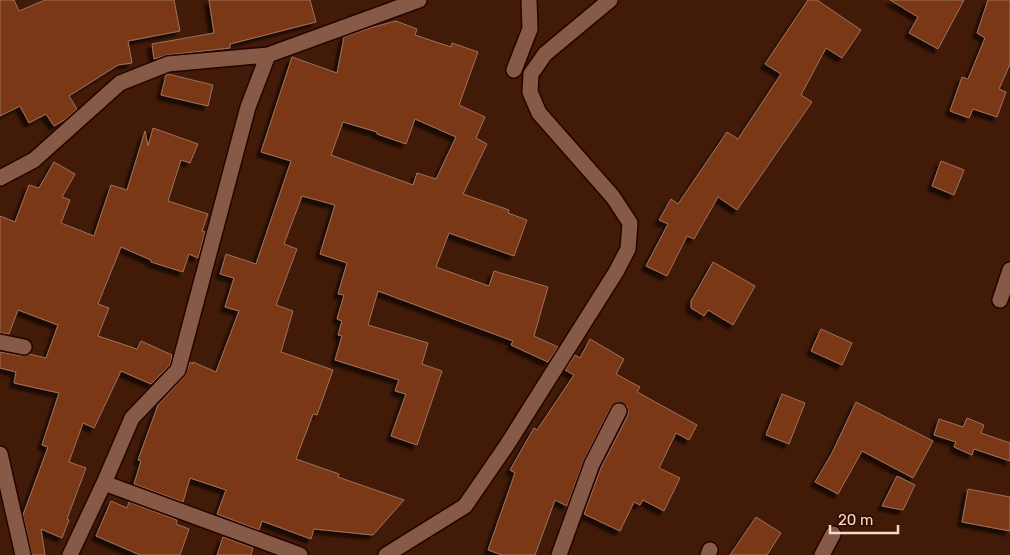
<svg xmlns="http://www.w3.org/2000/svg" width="1010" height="555" font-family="Rubik,sans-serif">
  <defs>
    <filter id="shadow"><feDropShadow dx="-4.5" dy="4.5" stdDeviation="1" flood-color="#0009"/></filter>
  </defs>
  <rect width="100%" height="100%" fill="#411a08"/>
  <path fill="#7a3817" stroke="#9f715d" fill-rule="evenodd" filter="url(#shadow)" d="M0,0H14L19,11L45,0H174L180,31L128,41L132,63L118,65L69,96L77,109L66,119L54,126L46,114L29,123L20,106L0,116Z
    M209,0H310L316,22L230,44V48L167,55L154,59L152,44L214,33Z
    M808,0H817L861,30L842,58L826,48L801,95L812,102L737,210L718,197L694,239L687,236L667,276L646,266L668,224L659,220L671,199L678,204L727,132L738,139L781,74L765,64Z
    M890,0H964L938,49L909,33L918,17Z
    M988,0H1010V64L999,89L1006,92L997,117L973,109L969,118L950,111L962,77L968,79L985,38L977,33Z
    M396,21L417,29L415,35L451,47L452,43L478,52L459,105L485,117L476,138L487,144L463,194L509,210L508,213L527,220L514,256L449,233L436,267L489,286L494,271L548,287L534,336L558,347L548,362L511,345L513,341L378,291L368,325L428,343L422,364L442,371L417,445L391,436L406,394L395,391L399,380L335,360L342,336L338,335L342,321L337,319L344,295L338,294L347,263L320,254L335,205L302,196L284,244L297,249L276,305L293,311L281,352L333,370L317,415L313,414L296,459L339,474L338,477L404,500L373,535L314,529L311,539L262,521L259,530L217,514L226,490L190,478L183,502L134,484L141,461L138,460L158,405L185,376L190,362L193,364V362L216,372L239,311L225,307L234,278L220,274L226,254L256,264L291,161L261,152L292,57L337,73L344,37L370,28ZM415,119L456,137L436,179L417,173L413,185L331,155L343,122L377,132V134L406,144Z
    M168,74L213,85L208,106L161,95L166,75Z
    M153,128L198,144L190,163L181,160L168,201L208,214L202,231L205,232L198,258L189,254L183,272L151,262V260L121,247L98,304L109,308L98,336L137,349L141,341L172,355L170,365L151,384L121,371L94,428L83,423L69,462L86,468L67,519L69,520L62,538L41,529L45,555H32L23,515L48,447L42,445L59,393L14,383L16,372L0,368V352L22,356L29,354L46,358L58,325L18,310L9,334L0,333V216L15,222L29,185L39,188L54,162L75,174L62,197L70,200L61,223L94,236L111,185L127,190L145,131L148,146Z
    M941,161L964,170L954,195L932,186Z
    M713,262L755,286L733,325L708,310L704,316L691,308V301Z
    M821,329L852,343L842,365L811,351Z
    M590,339L624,359L616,374L640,387L637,392L697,425L689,440L676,433L659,468L680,478L664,511L643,500L640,505L634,502L620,531L584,514L601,468L628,415V410L627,406L618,402L611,407L584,460L567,506L555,500L535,555H502L488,550L515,473L510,470L534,428L537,430L574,375L565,370L575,355L580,358Z
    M782,394L805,403L789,444L766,435Z
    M856,402L933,441L913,478L862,451L838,494L815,482L832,453Z
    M967,418L984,425L981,433L1010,443V461L974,449L972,455L954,447L956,442L934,435L939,419L963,427Z
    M897,476L915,485L903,510L882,506Z
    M968,489L1010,497V531L962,522Z
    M111,501L127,508L129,502L177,520L176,524L189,529L180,555H140L96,536Z
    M756,517L781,533L767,555H730Z
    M223,537L253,548L251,555H217Z"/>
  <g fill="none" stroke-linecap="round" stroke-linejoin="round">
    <defs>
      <path id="minor" d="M514,70L530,29L529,0
        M0,178L34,160L120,83L168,64L268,55L419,0
        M1000,300L1010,270
        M0,342L24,347
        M0,454L23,555
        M104,483L300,555
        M70,555L104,483L132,418L178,370L248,107L268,55
        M386,555L465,506L507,445L616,272L628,249L630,223L613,197L539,113L530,92L531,74L545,54L610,0
        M559,555L592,464L619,411
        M708,555L710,550
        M822,555L833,534"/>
    </defs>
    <use href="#minor" stroke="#250300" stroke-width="18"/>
    <use href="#minor" stroke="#865a47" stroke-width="15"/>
  </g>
  <path d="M830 525v8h68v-8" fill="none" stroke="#f4d9ce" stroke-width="2.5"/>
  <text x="838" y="525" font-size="15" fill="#f4d9ce" stroke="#351001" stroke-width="4" paint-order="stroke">20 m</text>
</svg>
